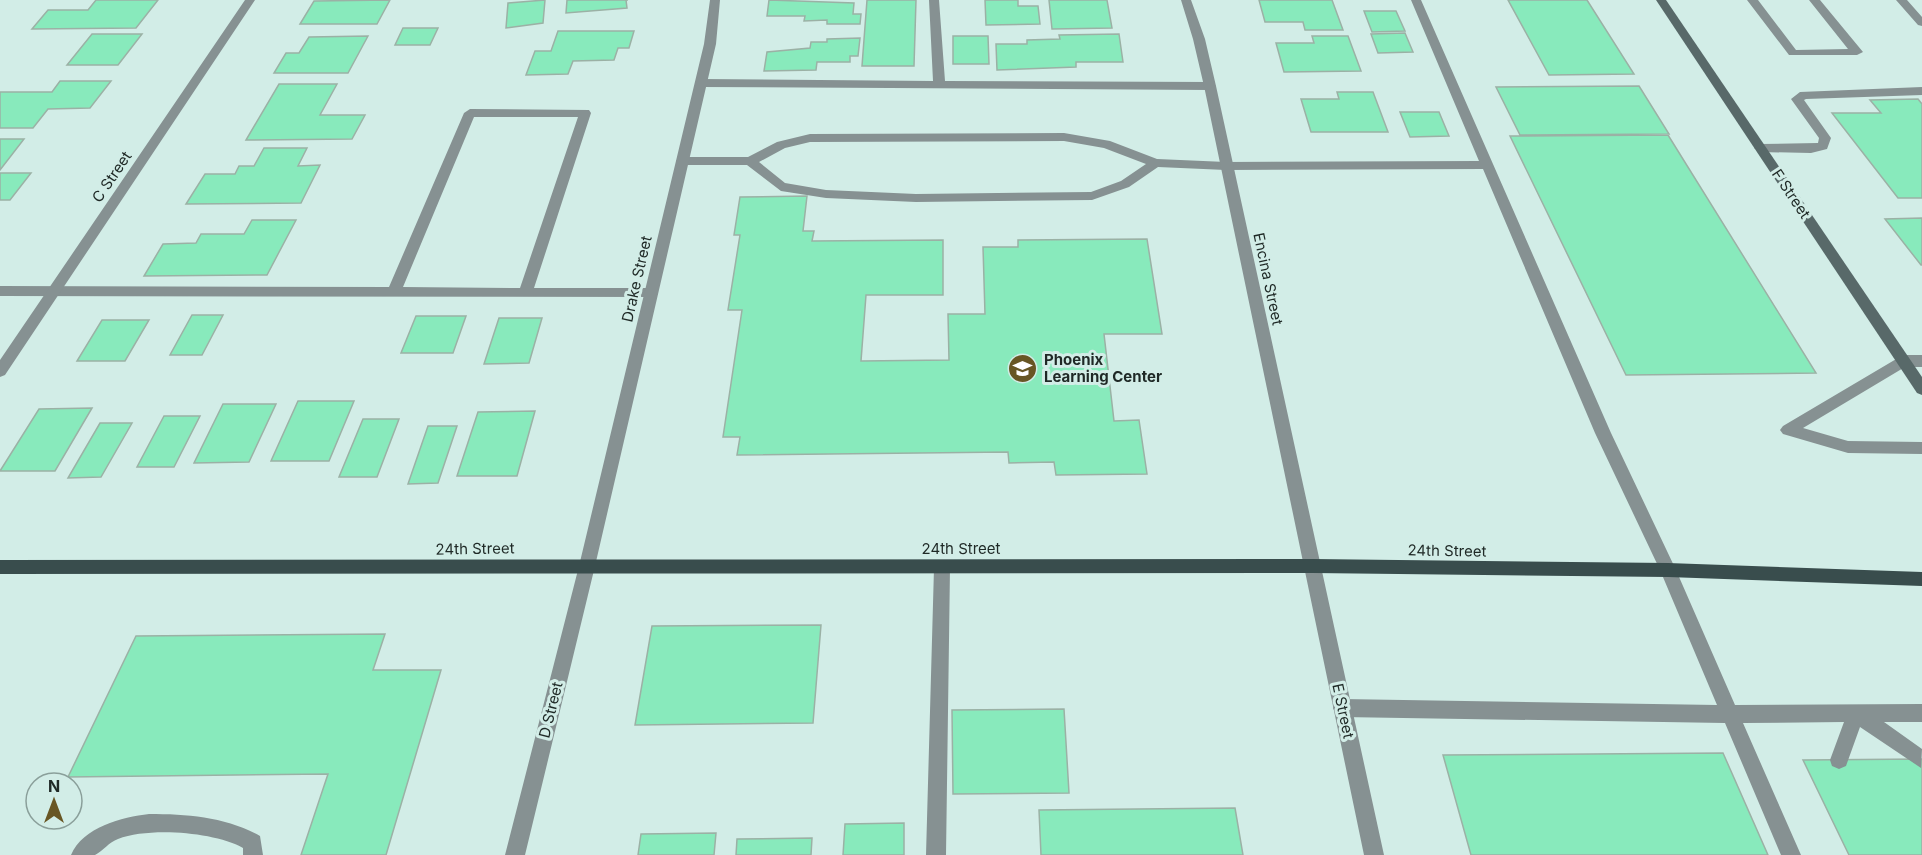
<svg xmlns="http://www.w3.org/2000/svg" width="1922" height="855" font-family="Inter,sans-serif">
  <rect width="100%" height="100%" fill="#d2ede7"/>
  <path fill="#88eabc" stroke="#9bb1a5" stroke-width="1.5" d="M96,0H158L136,28L32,29L48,10H88Z
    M390,0L377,24H300L314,1Z
    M545,0L543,23L506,28L508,3Z
    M567,0H628H626L627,8L566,13Z
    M769,0L854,3L853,14H861L860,24H827V20L804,21L805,16H767Z
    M867,0H916L914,66H862Z
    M985,0H1018V6H1038L1040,24L986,25Z
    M1049,0H1107L1112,28L1052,29Z
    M1259,0H1332L1343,30H1305L1303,22H1265Z
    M1508,0H1587L1634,74L1549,75Z
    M1364,11H1396L1405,31L1372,32Z
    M403,28H438L430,45H395Z
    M558,31H634L629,48H618L614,60L573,61L568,74L526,75L535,51H551Z
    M1405,33L1413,52L1378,53L1371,34Z
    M92,34H142L118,65H67Z
    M1119,34L1123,62H1076V67L997,70L996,44H1027V40L1060,39L1059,35Z
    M368,36L348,73H274L286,53H299L309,37Z
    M953,36H988L989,64H953Z
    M1312,36H1348L1361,71L1284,72L1276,43H1314Z
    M860,38L858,56H850V62H817L816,70L764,71L767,52L810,48L811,42H827V39Z
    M60,81H111L90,108L48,109L33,128H0V92H52Z
    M279,84H337L320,115H365L352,139L246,140Z
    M1639,86L1669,134L1520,135L1496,87Z
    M1337,92H1373L1388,132H1311L1301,99H1339Z
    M1918,99L1922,104V198H1898L1832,113H1881L1870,100Z
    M1400,112H1439L1449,136L1410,137Z
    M1668,135L1816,373L1626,375L1510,136Z
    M0,139H24L0,170Z
    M264,148H307L298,166L320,165L301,203L186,204L205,174H235L239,166H254Z
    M0,173H31L10,200H0Z
    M807,196L803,231H814L812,241L943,240V295H866L861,361L949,360L948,314H985L983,247H1018V240L1147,239L1162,334H1104L1114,421L1139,420L1147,474L1056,475L1054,462L1009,463L1008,452L737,455L740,437H723L742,310H728L740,235H734L740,197Z
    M1922,218V265H1921L1885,219Z
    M252,220H296L267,275L144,276L163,244L196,243L201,234H244Z
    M192,315H223L202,355H170Z
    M416,316H466L453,353H401Z
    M499,318H542L529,363L484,364Z
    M102,320H149L125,361H77Z
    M298,401H354L329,461H271Z
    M223,404H276L249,462L194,463Z
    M92,408L55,471H0L39,409Z
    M535,411L517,476H457L478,412Z
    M164,416H200L174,467H137Z
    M363,419H399L377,477H339Z
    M100,423H132L101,477L68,478Z
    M428,426H457L438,483L408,484Z
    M821,625L813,723L635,725L652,626Z
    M385,634L373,670H441L386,855H301L328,774L68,777L136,636Z
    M1064,709L1069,793L953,794L952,710Z
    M1723,753L1768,855H1471L1443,755Z
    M1922,759V855H1849L1803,760Z
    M1235,808L1243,855H1041L1039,810Z
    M904,823V855H843L845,824Z
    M716,833L714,855H638L641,834Z
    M812,838L811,855H736L737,839Z"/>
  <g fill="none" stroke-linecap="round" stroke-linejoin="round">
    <path fill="#869192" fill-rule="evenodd" d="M929,0H939L945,81L1210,82L1216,86L1210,90L701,87L695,83L701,79L933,81Z
      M1411,0H1421L1611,433L1676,570L1735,705L1922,704V722H1884L1922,749L1921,768L1860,727L1846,766L1839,769L1832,766L1830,760L1844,722L1743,723L1801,855H1781L1725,723L1342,717L1336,714L1333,708L1336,702L1342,699L1717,705L1660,570L1595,433L1483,169L1226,170L1158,167L1129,187L1092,200L916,202L826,198L781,191L747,165H682L676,161L682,157H748L777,142L810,134L1064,133L1110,141L1157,159L1226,162L1479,161ZM1064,141L1104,148L1146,164L1121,181L1091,192L916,194L826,190L785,183L759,162L785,148L810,142Z
      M1747,0H1758L1796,50L1848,49L1809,0H1820L1863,52L1857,55H1789Z
      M1896,0H1907L1922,17V26L1918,25Z
      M1922,87V95L1806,99L1804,100L1831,138L1827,149L1811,153L1760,152L1754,148L1760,144L1818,143L1819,138L1791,99L1800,92Z
      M470,109L589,110L591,113L534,288H651L656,289L658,293L656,297L0,296V286L389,287L464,113ZM474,117H578L520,288L403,287Z
      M1903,355H1922V367H1905L1803,428L1848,441L1922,442V454L1848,453L1783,434L1780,430L1783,426Z
      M942,561L948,563L950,568L946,855H926L934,568L936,563Z
      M149,814C188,814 226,817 260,836L263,855H243V848C214,832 150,827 118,839C109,842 103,851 95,855C89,855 78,855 71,855C83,827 122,817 149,814Z"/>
    <path fill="#869192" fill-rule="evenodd" d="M245,0H255L5,375L0,377V360Z
      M710,0H720L716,44L595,566L525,855H505L579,566L704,44Z
      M1181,0H1191L1205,39L1216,86L1384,855H1364L1204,86L1193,39Z"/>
    <path fill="#586969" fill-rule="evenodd" d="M1656,0H1666L1922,377V395L1917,393Z"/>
    <path fill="#394d4d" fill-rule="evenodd" d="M1313,559L1668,563L1922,572V586L1668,577L1313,573L0,574V560Z"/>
  </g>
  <defs>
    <symbol id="school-disc" viewBox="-11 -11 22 22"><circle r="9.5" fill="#685624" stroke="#d2ede7"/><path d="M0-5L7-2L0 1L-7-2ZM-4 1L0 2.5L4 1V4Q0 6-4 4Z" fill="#fff"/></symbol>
  </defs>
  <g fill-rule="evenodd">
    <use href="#school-disc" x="1006" y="352" width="33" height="33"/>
  </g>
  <g text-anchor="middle" stroke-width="6" stroke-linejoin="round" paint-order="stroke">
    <g font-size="15" fill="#1f2926" stroke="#d2ede7">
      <text transform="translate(112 177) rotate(-56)" y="5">C Street</text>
      <text transform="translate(1791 194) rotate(56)" y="5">F Street</text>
      <text transform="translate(637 279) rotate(-77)" y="5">Drake Street</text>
      <text transform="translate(1268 279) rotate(78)" y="5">Encina Street</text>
      <text transform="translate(475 549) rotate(-1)" y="5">24th Street</text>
      <text x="961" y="554">24th Street</text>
      <text transform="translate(1447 551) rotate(1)" y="5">24th Street</text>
      <text transform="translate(551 710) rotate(-76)" y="5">D Street</text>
      <text transform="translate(1343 711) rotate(78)" y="5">E Street</text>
    </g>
    <g font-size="15" font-weight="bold" fill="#1f2926" stroke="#d2ede7" text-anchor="start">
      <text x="1044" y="365">Phoenix<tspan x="1044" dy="17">Learning Center</tspan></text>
    </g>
  </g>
  <g transform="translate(54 801)"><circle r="28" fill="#d2ede7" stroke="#8a9f9a" stroke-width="1.5"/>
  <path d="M0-4.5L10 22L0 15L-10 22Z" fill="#685624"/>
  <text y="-9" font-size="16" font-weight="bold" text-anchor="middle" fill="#1f2926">N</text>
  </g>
</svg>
